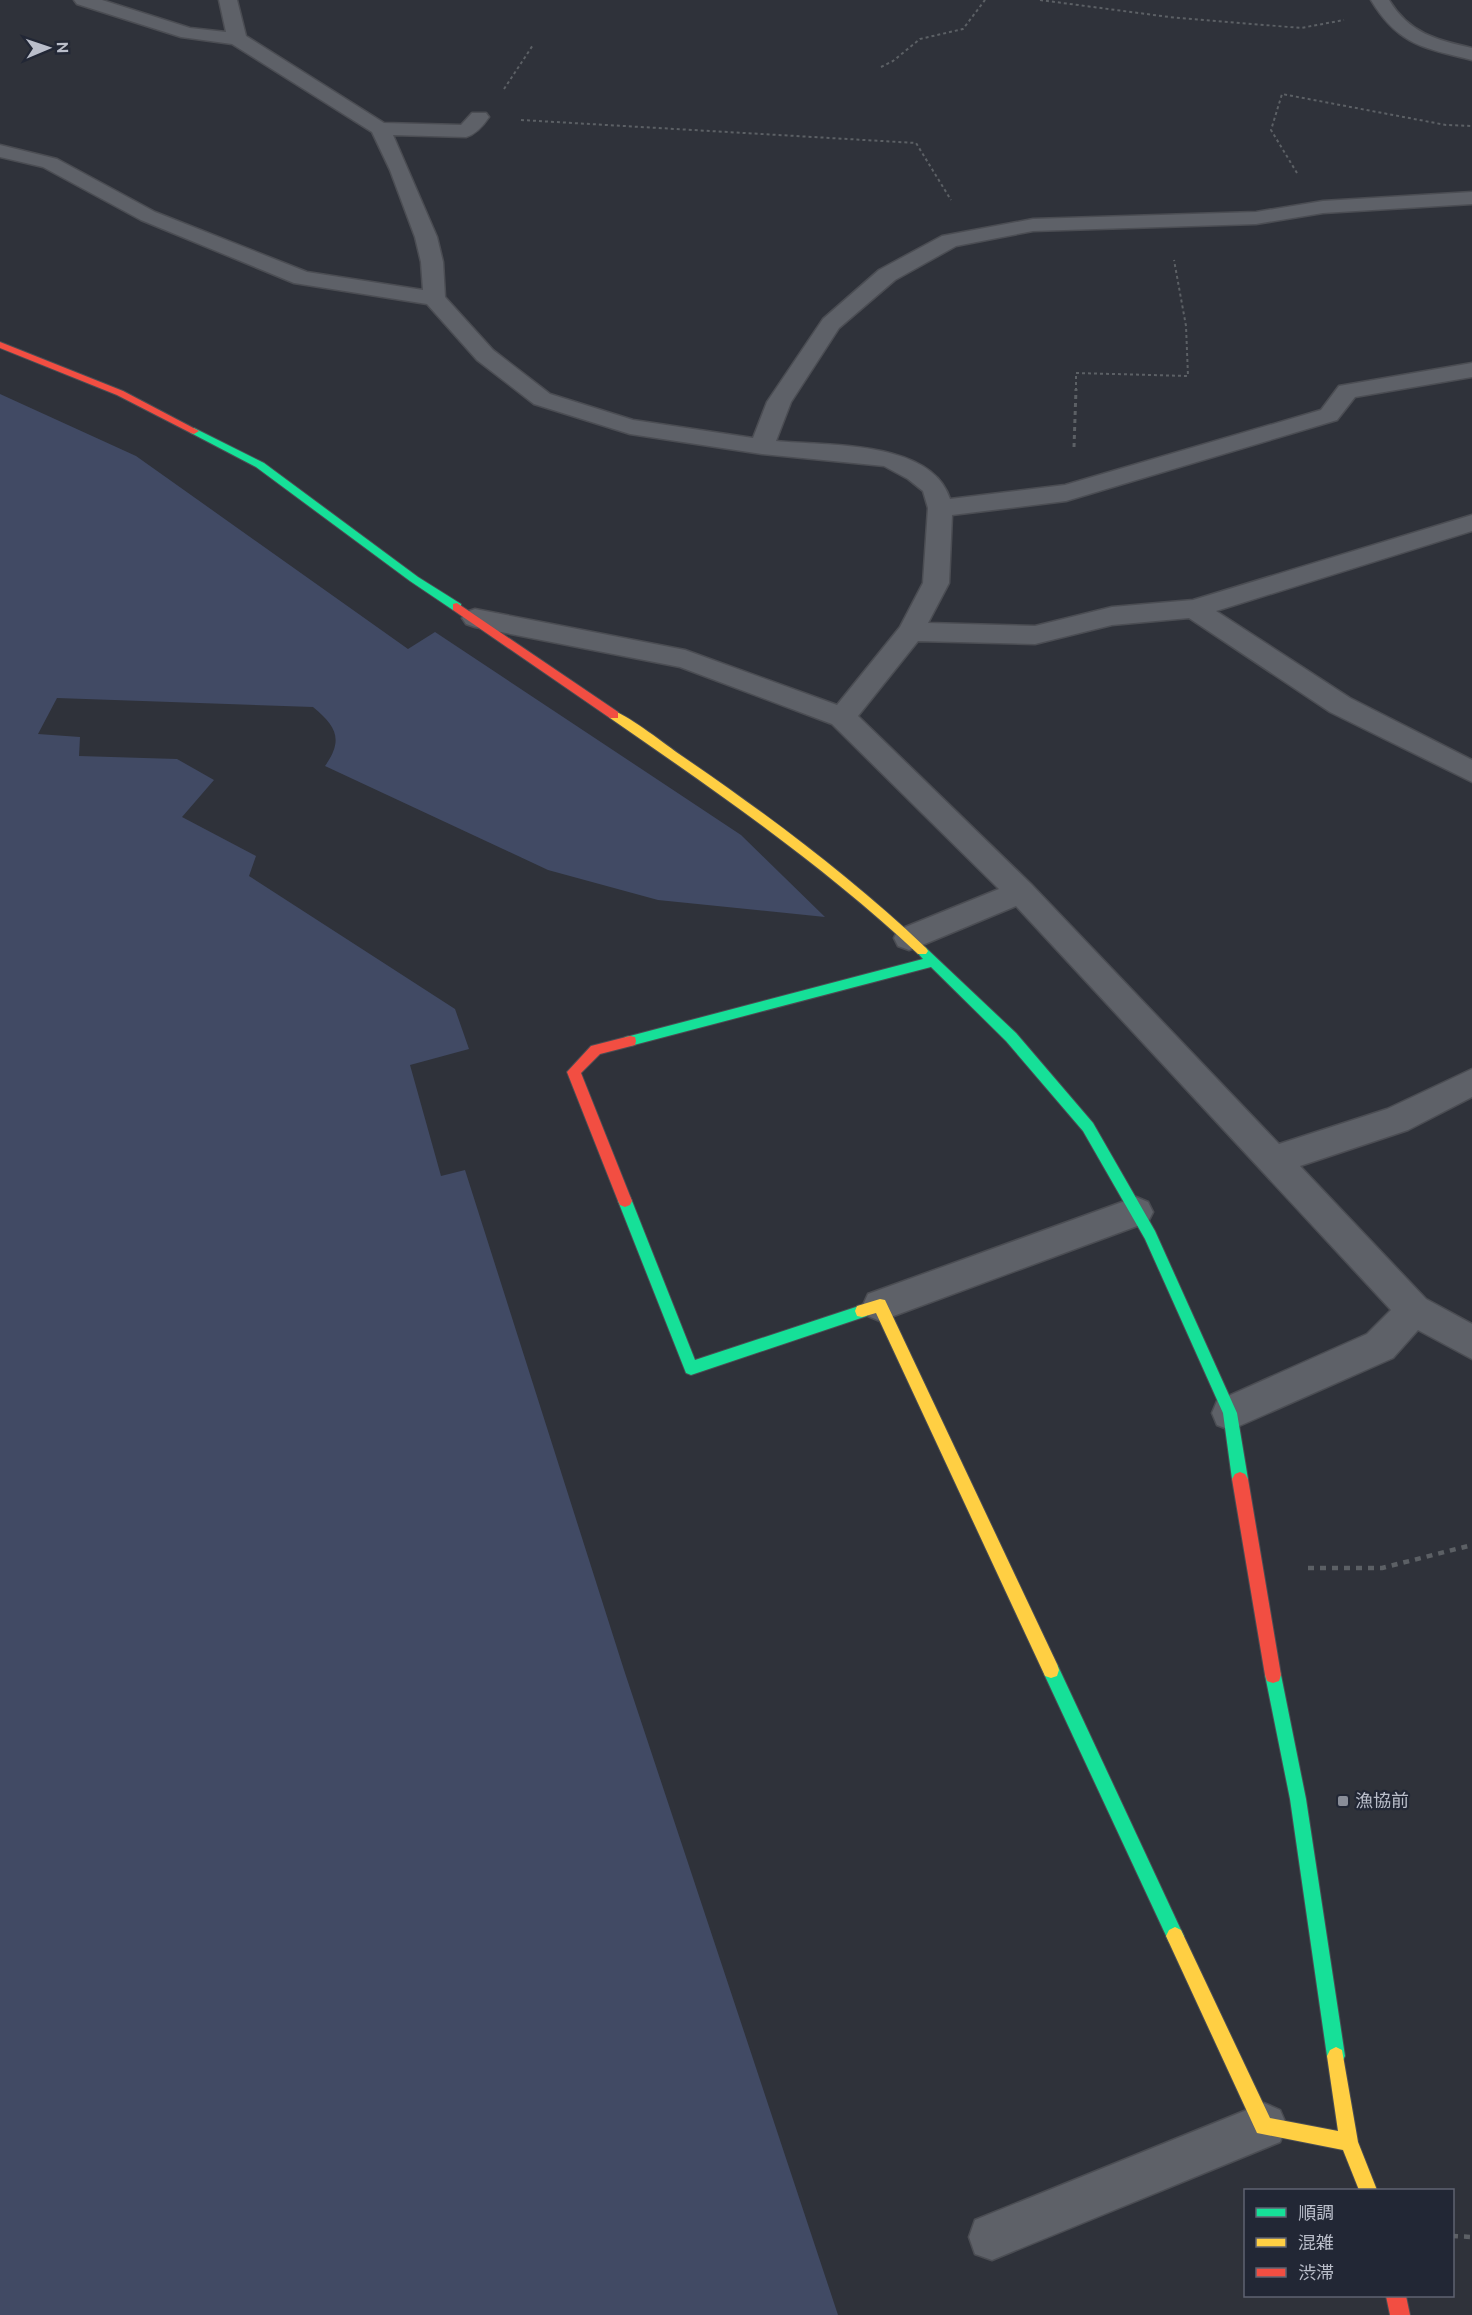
<svg xmlns="http://www.w3.org/2000/svg" width="1472" height="2315" font-family="Ubuntu,'Noto Sans JP',sans-serif">
  <rect width="100%" height="100%" fill="#2f323a"/>
  <path fill="#414a64" d="M0,394L136,456L408,649L435,632L741,835L825,917L658,900L548,870L325,766C344,739 336,726 313,707L57,698L38,734L80,737L79,756L177,759L214,780L182,817L256,856L249,876L455,1009L469,1049L410,1065L441,1176L465,1170L624,1670L838,2315H0Z"/>
  <g fill="none" stroke-linecap="round" stroke-linejoin="round">
    <defs>
      <path id="street" d="M74,0H102L190,28L226,32L219,0H237L246,36L384,123L461,125L472,113H486L489,117C483,126 476,134 466,137L393,135L437,237L443,262L445,297L493,350L550,394L633,420L753,438L767,402L823,319L879,270L942,236L1033,219L1256,212L1323,201L1472,192V204L1323,213L1256,224L1033,231L956,246L895,280L839,328L791,402L776,441C826,446 932,440 950,499L1065,485L1321,410L1339,386L1472,363V377L1355,397L1337,420L1066,501L952,515L949,583L928,623L1035,626L1112,607L1193,600L1472,515V531L1216,611L1350,698L1472,760V782L1330,712L1189,618L1112,625L1035,644L918,641L858,716L1031,884L1279,1144L1387,1109L1472,1069V1097L1408,1130L1300,1166L1426,1299L1472,1324V1359L1418,1330L1393,1358L1230,1430L1217,1425L1212,1413L1217,1401L1367,1334L1391,1310L1016,906L920,946L909,950L898,946L894,938L898,930L999,889L832,724L680,667L475,627L466,624L462,618L466,612L475,609L685,650L837,705L900,627L923,583L928,508L923,491L908,479L884,466L762,454L630,434L534,404L477,360L427,304L294,283L141,220L43,167L0,157V145L57,159L155,212L307,272L423,290L421,262L415,237L390,170L372,132L232,44L181,37L77,4Z
        M1371,0H1389C1409,33 1436,40 1472,48V60C1424,48 1398,45 1371,0Z
        M1136,1197L1148,1202L1153,1212L1148,1222L880,1321L868,1316L863,1305L868,1294Z
        M1264,2103L1280,2110L1287,2126L1280,2142L992,2260L975,2254L969,2237L975,2220Z"/>
      <path id="fast" d="M194,428L264,463L418,577L461,604V610H453L410,581L256,467L191,433L189,431Z
        M922,946L926,948L1016,1033L1093,1123L1155,1231L1237,1413L1248,1479L1245,1484L1240,1486L1235,1484L1232,1479L1223,1413L1145,1239L1083,1131L1006,1041L931,967L630,1046L625,1045L624,1041L625,1037L630,1036L923,959L916,951Z
        M625,1195L630,1197L632,1201L695,1360L862,1305L867,1306L869,1311L867,1316L691,1375L686,1373L618,1201L620,1197Z
        M1051,1662L1057,1664L1181,1930L1184,1936L1181,1942L1175,1945L1169,1942L1045,1676L1043,1670L1045,1664Z
        M1273,1667L1279,1669L1281,1675L1306,1799L1345,2056L1342,2062L1336,2065L1330,2062L1327,2056L1290,1799L1265,1675L1267,1669Z"/>
      <path id="slow" d="M614,711C631,717 666,745 682,756C768,815 850,876 926,948L928,951L926,954H918C823,865 717,792 610,718L608,715Z
        M880,1299L885,1300L1057,1664L1059,1670L1057,1676L1051,1678L1045,1676L876,1313L862,1317L857,1316L855,1311L857,1306Z
        M1175,1927L1181,1930L1270,2118L1338,2131L1327,2056L1330,2050L1336,2047L1342,2050L1358,2142L1377,2190H1359L1343,2150L1257,2133L1166,1936L1169,1930Z"/>
      <path id="jam" d="M0,342L123,391L199,431L194,434L191,433L117,395L0,348Z
        M457,603L618,712V718H610L453,610V604Z
        M630,1036L635,1037L636,1041L635,1045L600,1054L581,1073L632,1201L630,1205L625,1207L620,1205L618,1201L567,1072L591,1046Z
        M1240,1472L1245,1474L1248,1479L1281,1675L1279,1681L1273,1683L1267,1681L1265,1675L1232,1479L1235,1474Z
        M1386,2296H1406L1410,2315H1390Z"/>
    </defs>
    <use href="#street" stroke="#4b4d53" stroke-width="3"/>
    <use href="#fast" stroke="#4b4d53" stroke-width="2"/>
    <use href="#slow" stroke="#4b4d53" stroke-width="2"/>
    <use href="#jam" stroke="#4b4d53" stroke-width="2"/>
    <path stroke="#5c6065" stroke-width="2" stroke-dasharray="3 3" stroke-linecap="butt" d="M1040,0L1169,17L1301,28L1344,20
      M881,67L893,61L920,39L963,29L985,0
      M504,89L533,45
      M521,120L916,143L951,200
      M1297,173L1271,130L1282,94L1446,125L1472,126
      M1076,391V373L1188,376L1186,326L1174,260"/>
    <path stroke="#5c6065" stroke-width="3" stroke-dasharray="4 4" stroke-linecap="butt" d="M1074,447L1076,389"/>
    <path stroke="#5c6065" stroke-width="4.5" stroke-dasharray="6 6" stroke-linecap="butt" d="M1308,1568H1382L1472,1545
      M1452,2236L1472,2237"/>
    <use href="#street" fill="#5e6168" fill-rule="evenodd"/>
    <use href="#fast" fill="#16e098" fill-rule="evenodd"/>
    <use href="#slow" fill="#ffcf43" fill-rule="evenodd"/>
    <use href="#jam" fill="#f24e42" fill-rule="evenodd"/>
  </g>
  <rect fill="#898d98" stroke="#222735" stroke-width="2" x="1337" y="1795" width="12" height="12" rx="3"/>
  <g text-anchor="middle" stroke-width="4.5" stroke-linejoin="round" paint-order="stroke">
    <g font-size="18" fill="#babeca" stroke="#222735" text-anchor="start">
      <text x="1355" y="1807">漁協前</text>
    </g>
  </g>
  <rect x="1244" y="2189" width="210" height="108" fill="#222735" stroke="#5f6371" stroke-width="1.5"/>
  <rect x="1256" y="2208" width="30" height="9" fill="#16e098" stroke="#5f6371" stroke-width="1.5"/>
  <text x="1298" y="2219" font-size="18" fill="#babeca">順調</text>
  <rect x="1256" y="2238" width="30" height="9" fill="#ffcf43" stroke="#5f6371" stroke-width="1.5"/>
  <text x="1298" y="2249" font-size="18" fill="#babeca">混雑</text>
  <rect x="1256" y="2268" width="30" height="9" fill="#f24e42" stroke="#5f6371" stroke-width="1.5"/>
  <text x="1298" y="2279" font-size="18" fill="#babeca">渋滞</text>
  <g transform="translate(48 48) rotate(88)" stroke="#222735" stroke-width="4.5" paint-order="stroke">
  <path d="M0-4.5L10 22L0 15L-10 22Z" fill="#babeca"/>
  <text y="-9" font-size="16" font-weight="bold" text-anchor="middle" fill="#babeca">N</text>
  </g>
</svg>
